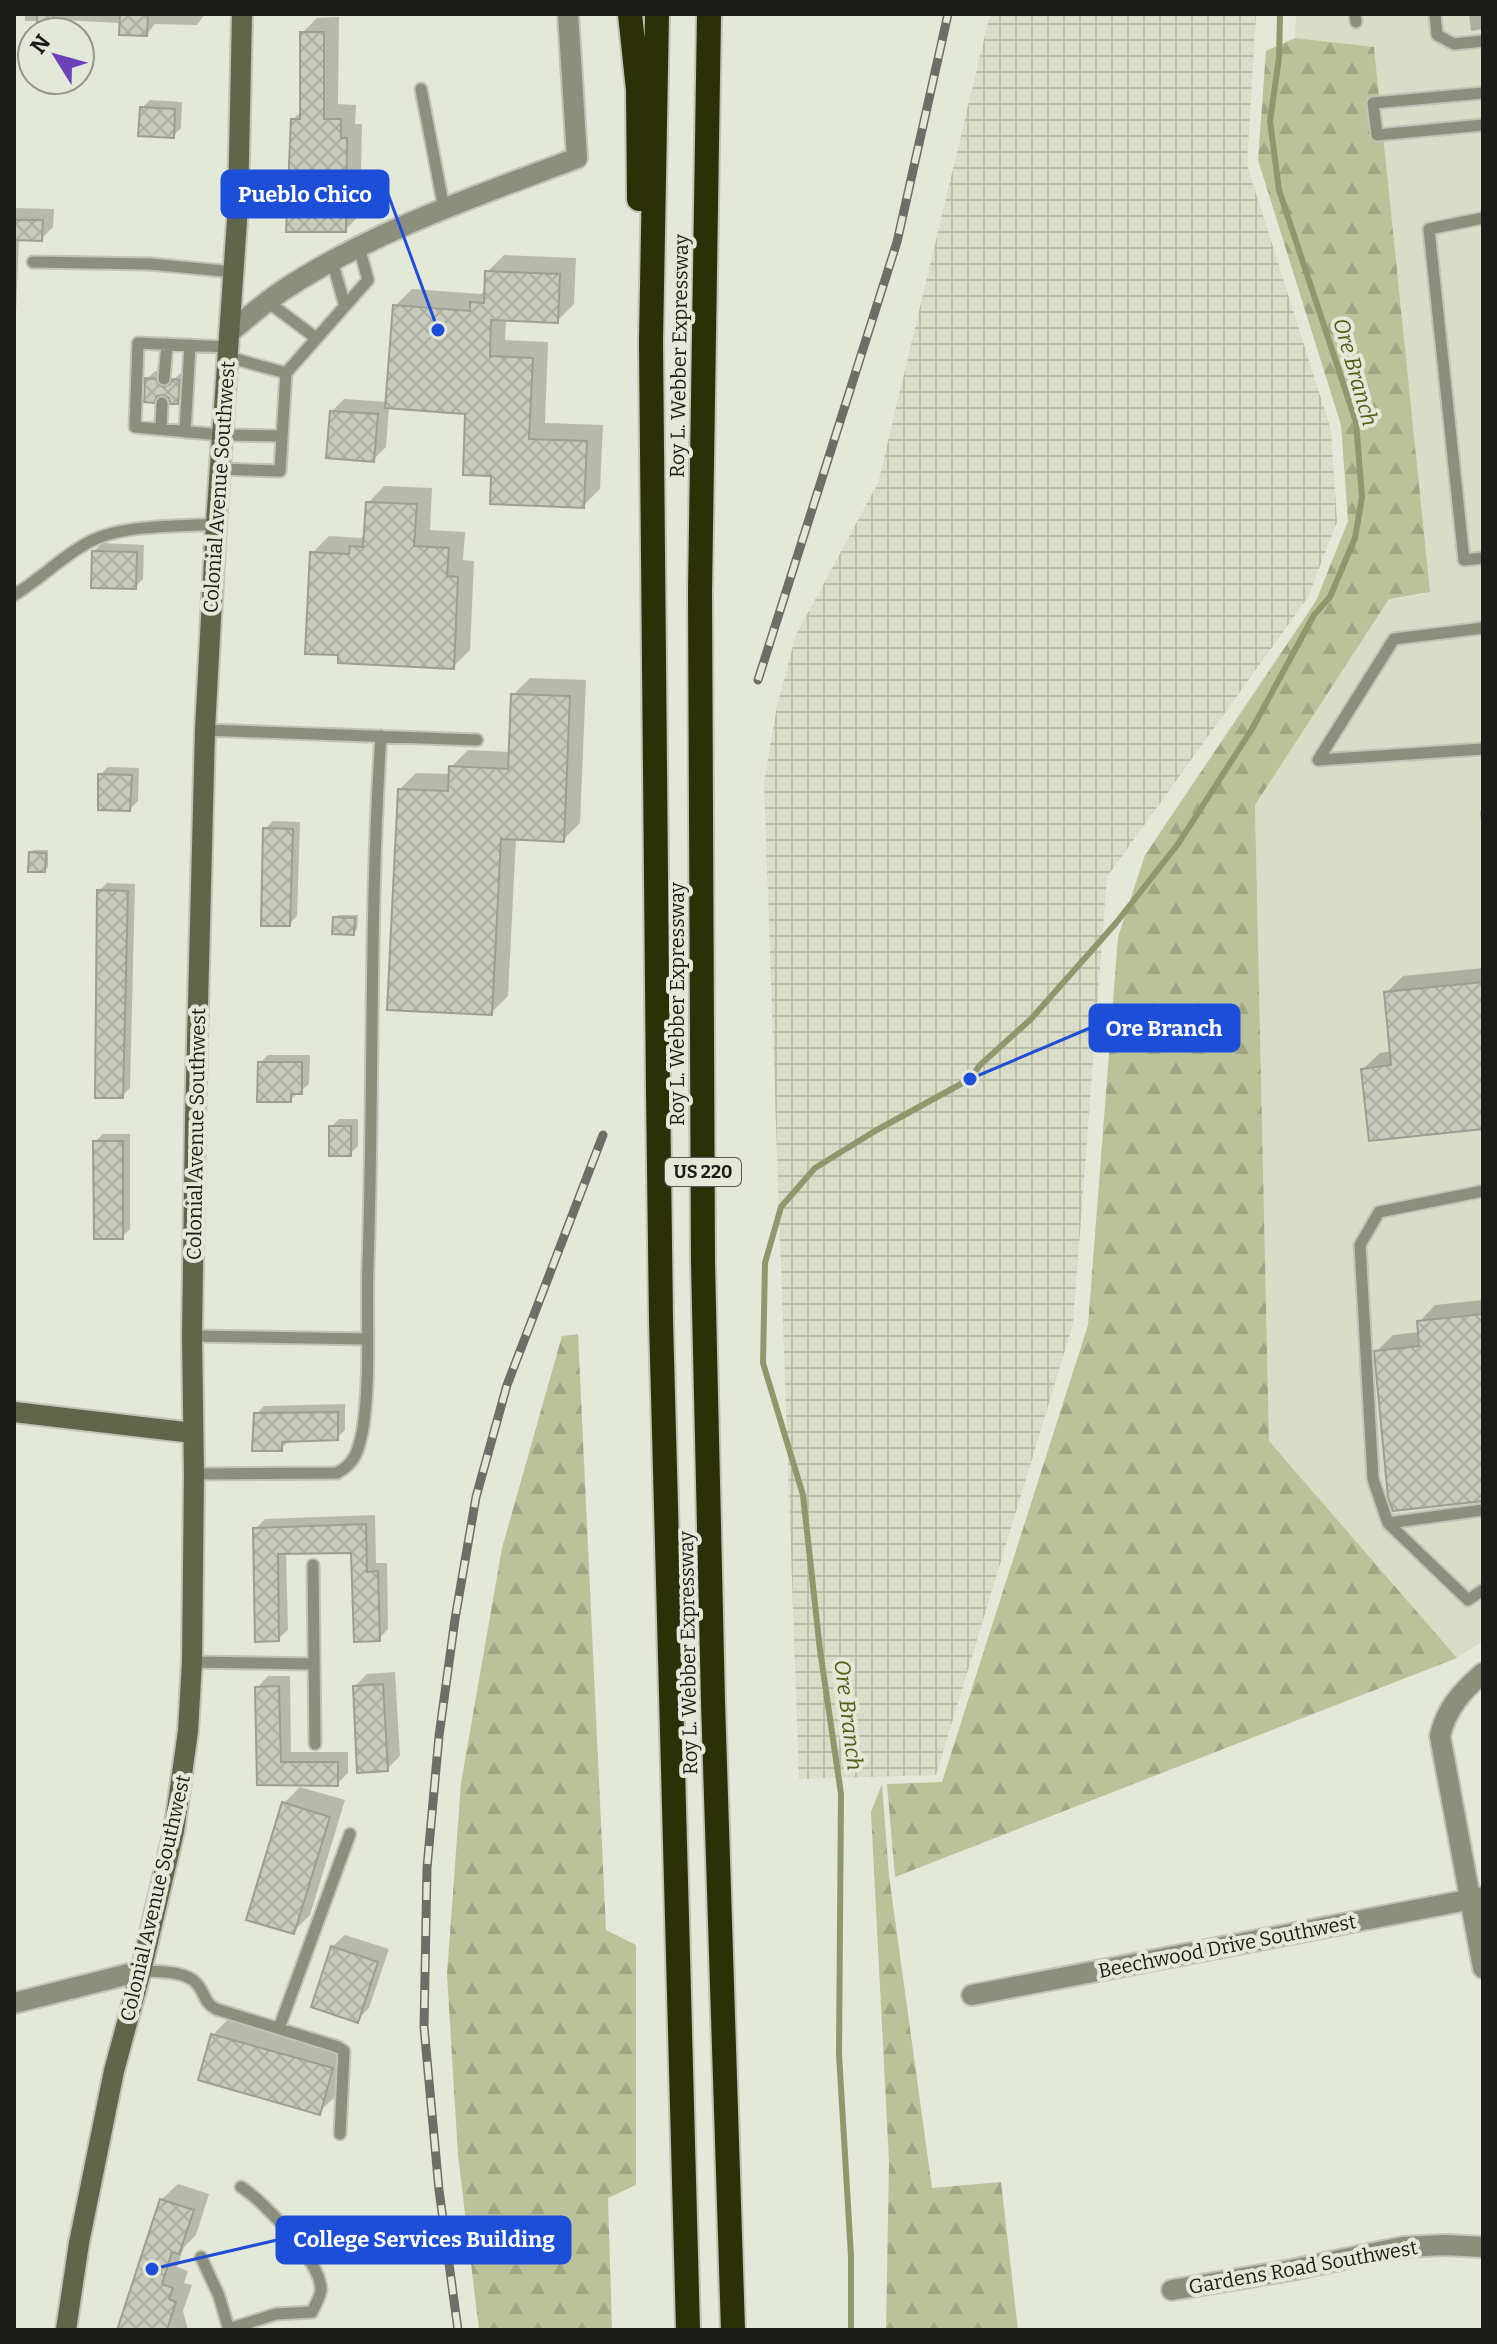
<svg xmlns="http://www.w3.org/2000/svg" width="1497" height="2344" font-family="Bitter,serif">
  <defs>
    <pattern id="industrial-grid" width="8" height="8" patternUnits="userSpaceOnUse" patternTransform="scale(2)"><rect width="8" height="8" fill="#d9ddc7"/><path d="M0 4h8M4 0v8" fill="none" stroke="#babdaa"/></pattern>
    <pattern id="forest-firs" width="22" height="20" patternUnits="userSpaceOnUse" patternTransform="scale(2)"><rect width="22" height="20" fill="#bbc299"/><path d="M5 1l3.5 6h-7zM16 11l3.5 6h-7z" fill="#a0a683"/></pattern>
    <pattern id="building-cross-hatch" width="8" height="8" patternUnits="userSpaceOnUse" patternTransform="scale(2)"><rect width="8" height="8" fill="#c8cbbc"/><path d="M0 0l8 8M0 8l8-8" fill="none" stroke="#abaea1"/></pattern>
  </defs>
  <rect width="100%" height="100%" fill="#e4e8d8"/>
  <path fill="#d9ddc7" d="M1296,14H1483V1641L1457,1658L1269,1441L1255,805L1389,599L1429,593L1374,47L1295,38Z"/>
  <path fill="url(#industrial-grid)" d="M990,14H1256L1247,165L1331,430L1337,522L1308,597L1107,877L1073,1324L936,1775L799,1779L764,783L777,706L796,635L878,483Z"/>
  <path fill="url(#forest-firs)" d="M1295,38L1374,47L1430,592L1389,599L1255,805L1269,1441L1457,1658L895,1877L887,1784L942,1782L1088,1325L1118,937L1145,855L1316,601L1348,521L1341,425L1258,160L1266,51Z
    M578,1334L606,1930L636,1945V2185L608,2198L612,2330H479L458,2155L447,1974L461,1783L502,1548L562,1336Z
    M882,1784L889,1876L932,2188L1001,2182L1018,2330H886L889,2162L871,1812Z"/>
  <path fill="#0003" d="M25,14H205L197,25L155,24L147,34L121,23L60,20L52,30L39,21H25Z
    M1469,14H1483V29L1471,31Z
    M339,17L338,104L356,105L355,124H362L360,215L345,230L293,119L302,111V33L317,18Z
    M150,100L182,102L181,128L173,136L142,108Z
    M14,208L54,209L53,227L41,239L19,238L14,361Z
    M504,255L576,258L574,304L557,321L506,319L505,340L548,342L545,423L603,425L600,489L583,506L494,474L467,412L389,407L386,447L373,460L332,411L344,399L388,402L395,306L412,289L481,294L487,289V272Z
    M155,371L163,372L166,378L173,380L182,372H186L185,394L177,402L160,393L153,401L147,379Z
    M384,486L432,488L430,530L465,532L463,560L474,561L470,650L453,667L312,553L329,536L361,538L366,533L368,503Z
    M102,543L144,545L143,579L135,587L94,551Z
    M530,678L586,680L580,823L563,840L516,838L508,996L491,1013L400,789L416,773L451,774V767L468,750L510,752L513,695Z
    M108,767L139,768L138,801L130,809L100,775Z
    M1483,809V837L1480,812Z
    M273,821L300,822L297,916L289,924L265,829Z
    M34,850H48V867L45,870L30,853Z
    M107,883L135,884L130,1088L122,1096L99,891Z
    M338,915H358L357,929L354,933L335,918Z
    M1483,968V1127L1363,1069L1380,1053L1392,1051L1386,993L1403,976Z
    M268,1055H310L309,1084L290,1100L260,1063Z
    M339,1119H358V1146L350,1154L331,1127Z
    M103,1134H130V1229L122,1237L95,1142Z
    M1483,1300V1499L1376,1352L1393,1335L1420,1332L1419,1322L1435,1305Z
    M345,1404V1430L337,1438L290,1440L281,1449L256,1414L264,1406Z
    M375,1515L376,1563H387L388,1629L379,1639L353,1551L286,1552L288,1630L278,1639L255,1529L265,1519Z
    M395,1672L400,1756L387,1769L355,1686L367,1674Z
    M268,1676H290L291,1752H348V1773L337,1784L259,1783L257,1688Z
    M300,1787L345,1800L310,1915L293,1932L284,1803Z
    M345,1935L389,1949L369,2008L357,2020L332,1947Z
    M229,2018L348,2051L336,2096L319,2112L213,2035Z
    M178,2184L209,2194L196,2235L184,2247L177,2267L188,2271L184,2283L192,2285L183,2311L188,2330H119L161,2200Z"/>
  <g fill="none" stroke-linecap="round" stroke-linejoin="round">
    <path stroke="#8f976c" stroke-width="6" d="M851,2330V2256L839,2054L841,1794L820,1650L803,1495L763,1363L765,1263L781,1207L815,1168L875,1131L970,1079L980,1065L1031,1019L1116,923L1178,844L1252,729L1314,615L1330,597L1355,538L1362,497L1356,422L1279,190L1270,121L1279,58L1280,14"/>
  </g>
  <path fill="url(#building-cross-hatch)" stroke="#9c9f90" stroke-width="2" d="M37,14H53V32L37,31Z
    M120,14H148L147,36L119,35Z
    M300,32H324V119H341V138H347L346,232H286L291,119H300Z
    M140,107L175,109L174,138L138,136Z
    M14,220H43L42,241L14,240Z
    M485,271L560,274L558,323L491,320L490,356L533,358L529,439L587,441L584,508L490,504L491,476L463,475L465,414L385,408L393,305L470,311V302L484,303Z
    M145,378L156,379L159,385L164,387L170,384L172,379L180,380L178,404H170L169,398L163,395L157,396L154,403L144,402Z
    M330,411L378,414L374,462L326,458Z
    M366,502L417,504L414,546L449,548L447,576L458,577L454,669L338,663V655L305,654L310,552L349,554L350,546L363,547Z
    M92,551L137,552L136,589L91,588Z
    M511,694L570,696L564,842L501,839L492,1015L387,1010L398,789L448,791L449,766L508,769Z
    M98,774L132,775L130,811L98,810Z
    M263,828L293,829L290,926H261Z
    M29,852L46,853L45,872H28Z
    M97,890L128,891L123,1098H95Z
    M333,917L355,918L354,935L332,934Z
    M1483,982V1129L1369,1141L1361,1069L1391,1065L1384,992Z
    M258,1062H302V1094H291V1102H257Z
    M329,1126H351V1156H329Z
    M93,1141H123V1239H94Z
    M1483,1314V1501L1393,1511L1388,1497L1374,1351L1419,1346L1417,1321Z
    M338,1412V1440L282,1442V1451H252L254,1413Z
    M366,1524L367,1572L378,1571L380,1641L354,1642L351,1553L278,1554L279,1641L255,1642L253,1528Z
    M383,1684L388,1771L357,1773L353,1686Z
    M279,1686L281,1762H338V1786L257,1785L255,1687Z
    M282,1802L330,1817L294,1934L246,1920Z
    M331,1946L378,1962L358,2023L311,2007Z
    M211,2034L333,2068L320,2115L198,2080Z
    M160,2199L194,2210L179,2254L172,2252L162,2284L173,2288L169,2299L176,2302L167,2330H117Z"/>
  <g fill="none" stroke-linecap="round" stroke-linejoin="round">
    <defs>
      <path id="lane" d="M1355,14L1356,22
        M1435,14L1437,35L1454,44L1483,41
        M421,89L444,209
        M1483,93L1373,103L1377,135L1483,125
        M1483,218L1429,229L1464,560L1483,558
        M332,261L345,306
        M33,262L150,264L234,272
        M268,302L316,338
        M228,347L138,343L135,427L222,435L282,436
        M228,357L286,373
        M164,379L167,344
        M161,429L162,403
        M185,432L190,345
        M220,469L280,471L286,373L368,280L359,247
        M14,595C41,579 63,555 91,541C124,524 179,527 216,524
        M1483,628L1394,639L1318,760L1483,749
        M205,730L477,740
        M1483,1191L1379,1212L1360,1245L1373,1479L1388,1523L1468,1600L1483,1590
        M192,1336L366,1339
        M194,1474L337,1473C356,1463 359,1449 363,1428C371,1375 366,1319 368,1264C374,1088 369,912 381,736
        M1388,1523L1483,1510
        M313,1565L315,1744
        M192,1662L314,1664
        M141,1971C158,1972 185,1970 197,1984C205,1993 204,2003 216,2009L338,2047L344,2051L340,2134
        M279,2028L350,1834
        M201,2257L219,2296L229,2330
        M229,2329L276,2314L312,2312C315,2305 321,2296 321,2289C320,2261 264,2201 241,2187"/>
      <path id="street" d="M230,332C247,318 264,303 282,291C372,231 477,196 577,158L568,14
        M1483,1673C1462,1691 1446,1709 1440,1736L1483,1968
        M972,1995L1483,1897
        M14,2003L141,1971
        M1172,2290L1291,2270L1403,2247L1445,2245L1483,2247"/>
      <path id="secondary" d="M14,1412L193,1433
        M66,2330L79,2243L114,2071L141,1971L174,1831L188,1731L192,1662L194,1474L192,1336L195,1121L205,730L216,524L238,206L242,14"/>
      <path id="highway" d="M630,14L638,90L639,199
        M657,14L651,341L658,1091L661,1320L688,2330
        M709,14L700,591L703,1263L713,1702L733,2330"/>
    </defs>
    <use href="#lane" stroke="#c0c3b5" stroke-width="15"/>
    <use href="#street" stroke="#c0c3b5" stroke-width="24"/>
    <use href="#secondary" stroke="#c0c3b5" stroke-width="24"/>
    <use href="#highway" stroke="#c0c3b5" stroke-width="28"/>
    <use href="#lane" stroke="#8b8f7c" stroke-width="11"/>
    <use href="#street" stroke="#8b8f7c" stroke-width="20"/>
    <use href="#secondary" stroke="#61664a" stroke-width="20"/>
    <use href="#highway" stroke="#2c3006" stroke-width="24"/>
    <defs>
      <path id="rail" d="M758,680L897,242L948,14
        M458,2330L439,2190L424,2027L427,1868L439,1736L455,1619L476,1497L507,1385L603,1135"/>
    </defs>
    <use href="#rail" stroke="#6d6f66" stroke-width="9"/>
    <use href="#rail" stroke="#e4e8d8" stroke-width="6" stroke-dasharray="18" stroke-linecap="butt"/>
  </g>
  <g text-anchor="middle" stroke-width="8" stroke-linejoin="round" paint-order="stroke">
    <rect fill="#e4e8d8" stroke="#575951" stroke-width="2" x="665" y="1158" width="76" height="28" rx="6"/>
    <g font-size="18" font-weight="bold" fill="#1b1c17">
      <text x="703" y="1178">US 220</text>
    </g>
    <g font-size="20" fill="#1b1c17" stroke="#e4e8d8">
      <text transform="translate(679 356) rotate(-89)" y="7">Roy L. Webber Expressway</text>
      <text transform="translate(219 487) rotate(-86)" y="7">Colonial Avenue Southwest</text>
      <text transform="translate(677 1004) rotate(-90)" y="7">Roy L. Webber Expressway</text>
      <text transform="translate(196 1134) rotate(-89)" y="7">Colonial Avenue Southwest</text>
      <text transform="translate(688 1653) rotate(-91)" y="7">Roy L. Webber Expressway</text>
      <text transform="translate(155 1898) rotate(-77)" y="7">Colonial Avenue Southwest</text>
      <text transform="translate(1227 1946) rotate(-11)" y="7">Beechwood Drive Southwest</text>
      <text transform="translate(1303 2267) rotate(-10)" y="7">Gardens Road Southwest</text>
    </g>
    <g font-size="22" font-style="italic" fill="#555d18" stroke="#e4e8d8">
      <text transform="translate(1356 372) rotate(74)" y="8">Ore Branch</text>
      <text transform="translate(849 1715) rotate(83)" y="8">Ore Branch</text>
    </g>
  </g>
  <path fill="none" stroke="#1d4ed8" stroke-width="3" d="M438 330L388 194M970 1079L1090 1028M152 2269L277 2240"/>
  <g fill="#1d4ed8" stroke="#e4e8d8" stroke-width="3">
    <circle cx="438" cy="330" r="8"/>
    <circle cx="970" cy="1079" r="8"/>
    <circle cx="152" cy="2269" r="8"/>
  </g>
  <g fill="#1d4ed8" stroke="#1d4ed8" stroke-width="3">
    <rect x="222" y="171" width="166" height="46" rx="8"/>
    <rect x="1090" y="1005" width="149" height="46" rx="8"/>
    <rect x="277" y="2217" width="293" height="46" rx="8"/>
  </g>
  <g font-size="22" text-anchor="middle" font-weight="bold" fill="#fff">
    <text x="305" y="202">Pueblo Chico</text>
    <text x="1164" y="1036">Ore Branch</text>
    <text x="424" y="2247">College Services Building</text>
  </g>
  <rect width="1497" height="2344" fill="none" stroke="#1b1c17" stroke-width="32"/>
  <g transform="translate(56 56) rotate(307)"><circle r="38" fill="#e4e8d8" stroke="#94968b" stroke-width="2"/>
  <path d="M0-6L14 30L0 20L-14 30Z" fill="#6c41b9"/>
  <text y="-12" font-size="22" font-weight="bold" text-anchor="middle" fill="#1b1c17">N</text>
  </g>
</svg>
